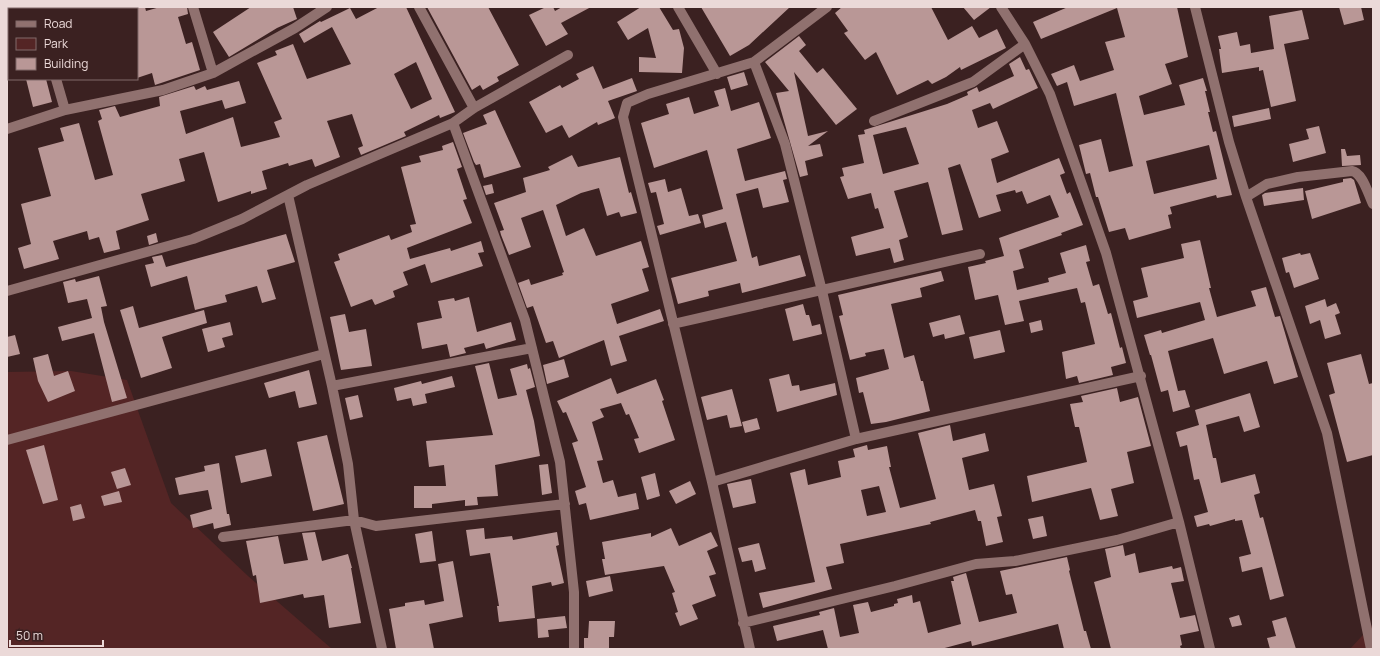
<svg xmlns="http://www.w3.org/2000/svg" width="1380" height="656" font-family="Manrope,sans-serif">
  <rect width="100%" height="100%" fill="#3b2121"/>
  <path fill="#542525" d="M71,371L127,380L171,503L248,576L332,649H7V372Z
    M1373,624V649H1350Z"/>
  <path fill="#b99796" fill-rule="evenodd" d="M137,7H145L146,11L160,7H187L188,14L178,17L186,44L192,42L200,70L155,85L152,73L137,78Z
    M251,7H293L297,19L277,28L229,57L213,32Z
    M379,7H406L455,112L440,118L439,115L404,132L406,136L361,155L358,148L363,146L352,114L327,121L340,157L315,167L312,159L289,166L288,163L262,171L267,189L251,194V191L218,202L204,152L179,159L185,181L141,194L149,220L116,231L120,249L104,253L99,237L89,240L87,231L53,241L59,259L24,269L18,248L31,244L21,204L51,196L38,148L64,141L60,128L79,123L95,180L113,175L98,121L102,119L99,110L115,106L120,117L160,106L159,97L194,86L196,90L205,86L207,90L239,81L246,103L225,109L222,100L180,111L186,134L233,117L241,147L280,137L274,122L282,119L257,63L277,55L275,51L293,44L307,79L351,64L332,27L304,43L299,34L320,21L321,22L350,8L356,19ZM416,62L432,99L411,109L394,74Z
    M427,7H488L519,65L497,77L499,81L483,90L480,85L472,90Z
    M546,7H553L555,11L562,7H591L561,23L568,34L546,46L529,15Z
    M641,7H659L673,30L679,29L684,48L682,73L639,72V57L656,58L648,28L628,40L617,22Z
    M701,7H790L749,45L730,56Z
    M842,7H931L948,40L972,26L979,38L997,29L1006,48L961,70L960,67L946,77L932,84L928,80L897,95L876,52L865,60L844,33L848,31L835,13Z
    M963,7H991L974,20Z
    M1068,7H1177L1188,57L1165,64L1172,84L1139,96L1144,115L1185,105L1179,85L1203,78L1207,91H1205L1210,112H1208L1213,132L1216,131L1232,195L1217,198L1216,195L1170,207L1172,214L1168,215L1171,228L1129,240L1125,228L1109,232L1098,197H1096L1090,173L1086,174L1079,145L1101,139L1109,172L1133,166L1116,93L1074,106L1067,82L1057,86L1051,74L1074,65L1080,81L1114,70L1105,42L1125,37L1117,8L1041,39L1033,22ZM1209,145L1217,179L1154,194L1146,161Z
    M1339,7H1361L1364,20L1344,25Z
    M1302,10L1309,39L1284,44L1296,101L1271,107L1263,70L1259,71V67L1222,73L1219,49H1221L1218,36L1237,32L1240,46L1250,44L1251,53L1274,49L1269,16Z
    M799,36L806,45L799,51L817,73L823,68L857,109L836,125L794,72L808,136L828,131L808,146L820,144L823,156L805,161L808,175L800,177L776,93L789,91L765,62Z
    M1020,57L1026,70L1029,69L1038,88L993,109L990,103L972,110L978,128L997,121L1009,152L991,159L997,183L1059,158L1065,173L1060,175L1067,194L1070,192L1083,225L1061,233L1062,235L1019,250L1024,268L1013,271L1017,290L1049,282L1048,278L1066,273L1060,253L1086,245L1090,261L1086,262L1093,286L1099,284L1108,314L1111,313L1120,348L1122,347L1126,363L1111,367L1113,375L1079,383L1077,376L1066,379L1062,352L1095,344L1085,302L1081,303L1077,288L1019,301L1024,321L1005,325L998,295L975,300L968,267L986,263L985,261L1004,256L999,238L1059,217L1050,195L1027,204L1022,191L1016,193L1015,190L996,195L1001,211L979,218L960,164L948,168L963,230L942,235L928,182L894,191L908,237L899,240L904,260L894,263L890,248L856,256L851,237L884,228L878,208L875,209L871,193L848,199L840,177L844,176L842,168L864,163L858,135L865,134L864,130L947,104L968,95L967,92L977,87L979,92L1014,76L1009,64ZM906,127L919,164L883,174L873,135Z
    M593,66L603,89L632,78L637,91L608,101L615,118L598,125L597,122L569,138L562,125L546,133L529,102L560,85L562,88L579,79L576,74Z
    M744,72L748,85L731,90L727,77Z
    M26,79H46L52,102L33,107Z
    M725,88L731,111L759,102L771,138L737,149L745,181L785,171L787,179L783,180L789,202L763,208L758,188L736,194L752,258L757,256L759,266L800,255L806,276L742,293L740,283L708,291L709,296L678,304L671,278L737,261L726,222L705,228L702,215L723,209L707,150L654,168L641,123L669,114L666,104L689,97L694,114L719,106L714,91Z
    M1269,108L1271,119L1234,127L1232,116Z
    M495,110L521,167L484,178L480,164L476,165L474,162L463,133L487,124L483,115Z
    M1319,126L1326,153L1293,162L1289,144L1309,139L1306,129Z
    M453,142L462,167L457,169L467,199L463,200L472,223L407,248L410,259L450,248L451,251L481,241L484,252L478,253L483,266L431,283L425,264L403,272L408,285L393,291L395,297L375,305L372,299L351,307L334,262L340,260L338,254L389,235L391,240L412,232L410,225L416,224L401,167L421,162L419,156L443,150L442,146Z
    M1341,149H1345L1347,156L1360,155L1361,165L1342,166Z
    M572,155L578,167L620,157L629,193L631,192L637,213L621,217L619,212L607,216L599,188L581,193L556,205L566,236L584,228L596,256L641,241L649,267L642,269L649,291L611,304L617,324L660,309L664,321L619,336L627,361L611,366L604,340L559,358L553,341L546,343L533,306L527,308L518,283L529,279L531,285L563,275L562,273L564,272L543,210L521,218L531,247L509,255L501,235L500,231L504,230L494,203L526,192L523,178L550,170L548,167Z
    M1351,178L1354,180L1361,203L1312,219L1305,191L1343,182V179Z
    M665,179L668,192L681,188L689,216L698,214L701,223L660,235L657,226L664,224L656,192L651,193L648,183Z
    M492,184L494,193L486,195L483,186Z
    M1303,188L1304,200L1264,206L1262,195L1265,193Z
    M156,233L158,242L149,245L147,236Z
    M286,234L295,262L267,270L276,299L262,303L257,286L225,295L227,302L195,310L187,276L151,287L145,265L154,263L152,257L162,255L166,267Z
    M1200,240L1211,288H1209L1217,317L1256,306L1251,291L1266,287L1275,317L1280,316L1298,377L1274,384L1267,361L1224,374L1213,338L1168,351L1178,391L1185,390L1190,407L1173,412L1168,390L1161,392L1151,355H1150L1144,335L1161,330L1162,333L1205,320L1200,302L1137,318L1133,301L1148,297L1141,268L1184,258L1181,244Z
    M1300,253L1301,255L1310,253L1319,279L1294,288L1289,272L1286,273L1282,258Z
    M941,271L944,281L920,288L922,297L891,304L904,358L914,355L921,381H923L930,411L886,422L871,424L863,392L859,393L856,378L889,369L884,349L865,353L866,356L850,360L839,316L843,315L838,295Z
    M99,276L107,306L101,307L104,322L127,398L112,402L94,333L62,341L58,327L92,318L87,299L68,303L63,282L75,279L76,282Z
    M469,297L477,332L511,322L516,340L486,349L484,343L464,348L466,353L450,357L447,344L422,349L417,323L442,318L438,301L454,298L455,301Z
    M1325,299L1327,307L1336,303L1340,313L1335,315L1341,334L1325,339L1320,320L1310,324L1305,306Z
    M803,304L806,315H809L812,326L820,324L822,334L793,341L785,309Z
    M133,306L139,328L204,310L207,323L162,337L172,368L141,378L120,310Z
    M345,314L349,332L366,329L372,366L341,370L330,317Z
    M960,315L965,334L945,339L944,334L933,337L929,323Z
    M1041,320L1043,330L1031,333L1029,323Z
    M230,322L233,335L222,338L225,347L208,352L202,329Z
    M1000,330L1005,352L974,359L969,337Z
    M15,335L20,354L7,357V337Z
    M48,354L54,376L68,371L75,391L48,402L38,381L33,358Z
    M1361,354L1369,384L1373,383V455L1347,462L1329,395L1335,393L1327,363Z
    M564,359L569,377L547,384L543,365Z
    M489,363L498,399L517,395L510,369L527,364L528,369L530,368L535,387L526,390L534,421L540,456L495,465L498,496L477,497L478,505L465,506V500L432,504V508H414V486H446L444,465L429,467L426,441L493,435L475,366Z
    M309,370L317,404L299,408L295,391L269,398L264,383Z
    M789,374L792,386L799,385L800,391L835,383L837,395L777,412L769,379Z
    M452,376L455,387L425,394L427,403L413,406L411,398L397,401L394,388L421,381L422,384Z
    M611,378L617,394L656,379L664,400L662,401L675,440L639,453L634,439L639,438L629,414L626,415L621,403L600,409L604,417L592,422L603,460L597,461L603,483L613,480L618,497L636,493L639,509L590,520L586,503L579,505L575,491L586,487L572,443L578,441L566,412L563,413L557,401Z
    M1117,388L1120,402L1138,397L1151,446L1127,452L1134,483L1111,489L1118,516L1100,520L1091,488L1032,502L1027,476L1087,462L1079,427H1075L1070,404L1083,402L1081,396Z
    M732,389L742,426L730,428L727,415L707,420L701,397Z
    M1250,393L1260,427L1244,432L1239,416L1206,425L1213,458H1216L1221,483L1255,474L1260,493L1254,495L1260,518L1263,517L1284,596L1270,600L1262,567L1242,572L1239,557L1251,554L1242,520L1235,521V519L1210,526L1209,524L1197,527L1194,516L1208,512L1199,479L1194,480L1187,445L1180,447L1176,432L1199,425L1195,410Z
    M358,395L363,417L350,420L345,398Z
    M757,418L760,429L745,433L742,422Z
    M950,425L953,441L985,433L989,451L962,458L969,490L994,484L1002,516L997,517L1003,542L986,546L981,521H978L975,510L930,522L931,524L840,544L844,563L826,567L832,589L763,608L759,593L815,582L790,473L805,469L808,485L841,477L838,461L855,457L853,449L867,445L868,450L887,446L891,467H889L900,508L936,499L918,433ZM879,486L886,512L867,516L861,490Z
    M327,435L344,504L313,511L297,442Z
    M44,445L58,500L43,504L26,450Z
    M266,449L272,476L241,483L235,456Z
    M219,463L227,514H229L231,525L214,529L213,523L193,528L190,515L212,509L208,490L179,495L175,478L205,471L204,466Z
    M548,464L552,493L542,495L539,465Z
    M125,468L131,485L117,489L111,472Z
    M655,473L660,496L647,500L641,477Z
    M751,479L756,503L733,508L727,484Z
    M690,481L696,494L676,504L669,491Z
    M119,491L122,502L104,506L101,496Z
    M81,504L85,518L73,521L70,507Z
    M1043,516L1047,536L1033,539L1028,519Z
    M484,528L485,539L512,536L513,540L557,532L559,545L556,546L564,583L552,586L551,582L532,586L535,618L499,622L497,606H499L490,553L470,556L466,530Z
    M671,528L679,546L711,532L718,546L707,551L716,574L709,576L716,596L692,605L698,619L680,626L675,613L678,612L672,593L675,592L664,566L605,575L602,559H605L602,542L651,533V537Z
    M432,531L436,561L420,563L415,534Z
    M315,532L322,561L348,554L352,568H351L361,623L329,628L324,595L304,598L303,594L260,603L256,575L253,576L246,541L278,536L284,564L308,560L302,533Z
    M759,543L766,569L755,572L752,560L742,562L738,548Z
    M1123,545L1125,556L1135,553L1139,573L1172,566L1173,569L1181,567L1184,581L1171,583L1180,618L1195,615L1199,631L1180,635L1182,645L1180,646L1181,649H1111L1094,582L1111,577L1105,549Z
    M1067,557L1070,570L1069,571L1084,631H1086L1091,649H1064L1058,624L972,646L971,641L941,649H828L823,630L777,641L773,626L820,615L819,612L834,608L840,637L859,633L853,605L868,602L871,612L894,606V604L898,603L897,599L912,595L913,603L920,601L928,633L961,624L951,581H954L953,577L966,573L979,622L1017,613L1012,594L1006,595L1000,571Z
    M453,561L463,617L429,624L434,649H396L389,609L405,606V603L424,600L425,605L444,601L438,564Z
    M610,576L613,591L589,597L586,581Z
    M1239,615L1242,625L1232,627L1229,618Z
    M565,616L567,628L548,630L549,637L538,638L537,619Z
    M1286,617L1296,649H1270L1267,638L1276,636L1272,621Z
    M589,621H615L614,637H609V649L584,648V638H588Z"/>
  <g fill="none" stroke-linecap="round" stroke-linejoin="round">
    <path stroke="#90716f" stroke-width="10" d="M36,7V9
      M193,7L213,73
      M419,7L474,108
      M678,7L717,74
      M1001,7L1025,44L1050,94L1106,253L1179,522L1210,649
      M1195,7L1229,142L1246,197L1327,433L1371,649
      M754,62L785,144L822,291L856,439
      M56,79L65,110
      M874,121L973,82L1025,44
      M453,123L525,320L560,462L574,592V649
      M7,129L65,110L163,90L213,73L295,28L327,7
      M288,195L332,386L532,348
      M1246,197L1267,184L1298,177L1352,171C1363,173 1368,194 1373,204
      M7,291L193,239L242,219L307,185L453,123L474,108L568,55
      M673,324L980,254
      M332,386L348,464L354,520L382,649
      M7,440L324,354
      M712,482L856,439L1141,376
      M223,537L354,520L376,526L565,504
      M743,623L895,586L976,564L1015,561L1117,540L1179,522
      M750,649L712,482L623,117L627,103L648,94L754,62L827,7"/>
  </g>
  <rect width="1380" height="656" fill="none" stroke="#ebd9d8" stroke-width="16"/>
  <rect x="8" y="8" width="130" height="72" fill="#3b2121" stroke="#816b6a"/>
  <rect x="16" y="21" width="20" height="6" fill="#90716f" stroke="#816b6a"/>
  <text x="44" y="28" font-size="12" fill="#ebd9d8">Road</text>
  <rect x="16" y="38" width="20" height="12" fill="#542525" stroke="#816b6a"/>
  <text x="44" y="48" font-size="12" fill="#ebd9d8">Park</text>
  <rect x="16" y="58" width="20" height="12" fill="#b99796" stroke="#816b6a"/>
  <text x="44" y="68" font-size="12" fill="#ebd9d8">Building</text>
  <path d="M10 640v6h93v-6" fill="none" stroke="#ebd9d8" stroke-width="2"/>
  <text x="16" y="640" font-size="12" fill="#ebd9d8" stroke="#3b2121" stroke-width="3" paint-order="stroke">50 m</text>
</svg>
